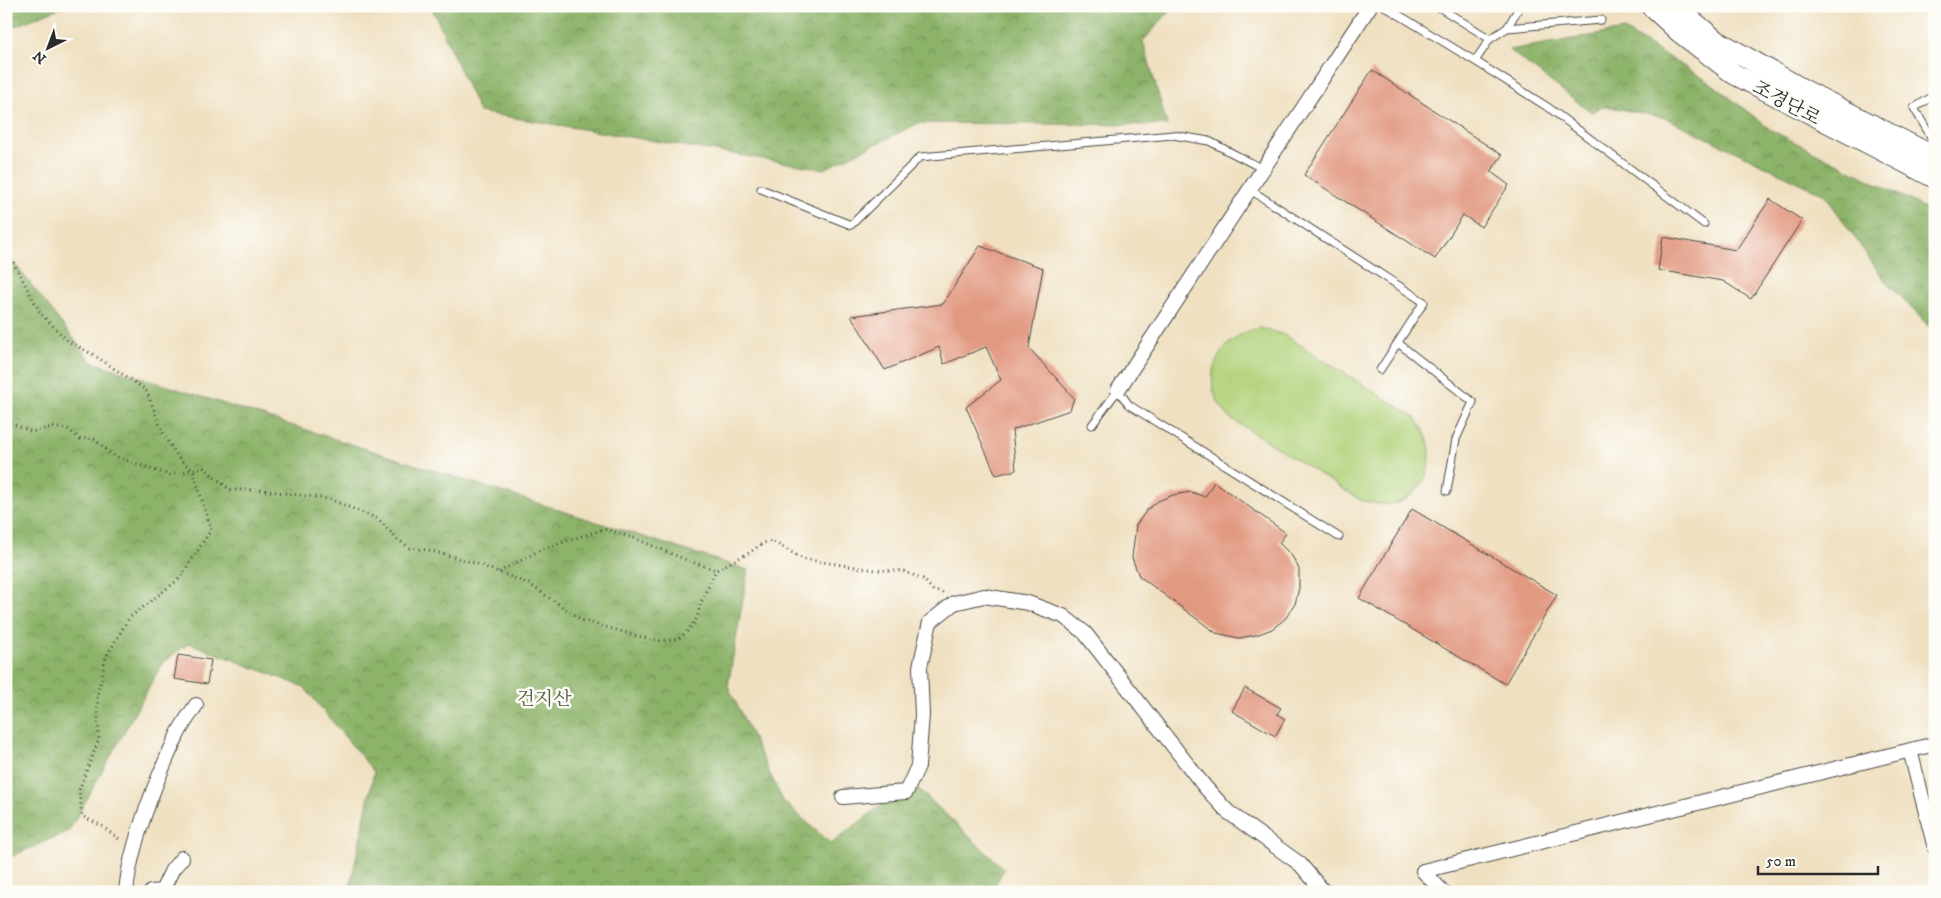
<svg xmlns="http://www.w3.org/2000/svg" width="1941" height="898" font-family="'IM FELL DW Pica','Noto Serif KR',serif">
  <defs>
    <pattern id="forest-crowns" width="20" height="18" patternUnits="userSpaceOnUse" patternTransform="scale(1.25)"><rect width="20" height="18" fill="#8cb369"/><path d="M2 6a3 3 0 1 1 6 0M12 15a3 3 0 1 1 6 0" fill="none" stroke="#739257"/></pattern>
  </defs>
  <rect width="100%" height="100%" fill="#fdfcf7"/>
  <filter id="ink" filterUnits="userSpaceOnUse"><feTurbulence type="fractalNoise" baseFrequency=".02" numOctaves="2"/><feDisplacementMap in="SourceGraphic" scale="10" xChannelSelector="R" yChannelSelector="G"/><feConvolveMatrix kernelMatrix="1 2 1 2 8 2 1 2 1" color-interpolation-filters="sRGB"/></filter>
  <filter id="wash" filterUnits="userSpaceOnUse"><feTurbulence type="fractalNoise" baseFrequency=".0096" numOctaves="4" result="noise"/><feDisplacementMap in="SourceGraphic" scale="20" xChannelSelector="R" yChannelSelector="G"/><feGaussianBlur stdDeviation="1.12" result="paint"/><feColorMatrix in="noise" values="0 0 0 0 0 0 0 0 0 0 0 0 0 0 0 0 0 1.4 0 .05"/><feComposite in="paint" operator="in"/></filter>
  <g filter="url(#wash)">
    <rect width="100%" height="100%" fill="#efe0c1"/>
    <path fill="url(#forest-crowns)" stroke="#5c6f4a" d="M6,6H64L11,28L6,18Z
      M431,6H1174L1143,41L1167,125L919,123L824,169L479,112Z
      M1624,30L1711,83L1771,130L1935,213V333L1883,278L1825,195L1666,118L1605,106L1591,112L1509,50Z
      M6,253L92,362L748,570L728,686L783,801L831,844L911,782L1004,869L991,892H349L374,772L304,687L189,643L163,662L69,831L6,859Z"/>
    <path fill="#b0d179" stroke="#6e7e52" d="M1260,328L1284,335L1416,418C1419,423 1424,429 1426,435C1437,461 1425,493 1397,503C1385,506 1373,503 1362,501L1230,418C1223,409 1215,400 1213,388C1208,358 1233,332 1260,328Z"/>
    <g id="blocks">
      <path fill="#e29981" d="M1372,70L1502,155L1491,172L1509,185L1481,227L1463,215L1435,259L1304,175Z
        M1770,199L1802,220L1751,299L1723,281L1658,270L1663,237L1736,250Z
        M980,246L1043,268L1029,348L1074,398L1070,410L1012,430L1016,470L996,475L966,407L1001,380L986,347L944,364L939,347L885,370L851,316L943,304Z
        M1214,482L1286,533L1279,543L1292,556L1299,569V588L1295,604L1285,619L1272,629L1256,635L1239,638L1216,633L1139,576L1132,558L1136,525L1147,510L1158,501L1173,495L1191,492L1205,497Z
        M1412,509L1557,595L1505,684L1359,598Z
        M178,655L211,660L207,684L174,679Z
        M1245,688L1281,708L1277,714L1285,719L1275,736L1232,711Z"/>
    </g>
  </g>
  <g filter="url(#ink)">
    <use href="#blocks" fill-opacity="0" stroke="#484642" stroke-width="1"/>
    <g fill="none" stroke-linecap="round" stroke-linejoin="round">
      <defs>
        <path id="lane" d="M1384,6L1475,61L1490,39L1507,28L1520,6
          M1437,6L1490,39
          M1507,28L1601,20
          M1475,61L1549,108L1704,224
          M1935,95L1914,108L1930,135L1935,138
          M761,189L851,225L920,157L1173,135L1209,141L1263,169
          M1249,189L1424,302L1380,370
          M1398,343L1473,402L1456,439L1447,491
          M1092,425L1118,390L1129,405L1339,537"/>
        <path id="street" d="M1118,390L1370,6
          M1910,750L1935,848
          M843,797L906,792L918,766L922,715L920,667L930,622L954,603L984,596L1028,603L1063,616L1085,633L1205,787L1228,812L1300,864L1324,892
          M126,892C130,845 156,780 176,738C181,726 189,716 196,705
          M151,892L162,891L172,870L182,858
          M1443,892L1423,871L1935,744"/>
        <path id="secondary" d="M1651,6L1678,31L1734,74L1935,178
          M1675,6L1714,39L1806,91L1935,157"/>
      </defs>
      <use href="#lane" stroke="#484642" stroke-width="9"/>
      <use href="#street" stroke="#484642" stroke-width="16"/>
      <use href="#secondary" stroke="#484642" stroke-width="22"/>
      <path stroke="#484642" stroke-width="3" stroke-dasharray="1 4" stroke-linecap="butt" d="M6,11L12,6
        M6,249L41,314L68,341L94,355L146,390L164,435L180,460L193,470L211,530L179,579L129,618L106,657L97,697L99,739L79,790L82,816L102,826L119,839L121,842
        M6,421L32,432L52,427L68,429L80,439L93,438L114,456L169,475L203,467L230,490H261L329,499L378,519L397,539L410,548L428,550L475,563L529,584L582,620L637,636L662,641L678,639L689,630L697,618L701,602L716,570L749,553L763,543L772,541L803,559L875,570L903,571L923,579L933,590L943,593
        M499,572L542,549L604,529L634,538L689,561L716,570"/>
      <use href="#lane" stroke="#fff" stroke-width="7"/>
      <use href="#street" stroke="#fff" stroke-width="14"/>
      <use href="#secondary" stroke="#fff" stroke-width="20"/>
    </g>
  </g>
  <g text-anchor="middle" stroke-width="5" stroke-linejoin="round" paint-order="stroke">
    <g font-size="19" fill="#2b2b2b" stroke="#fdfcf7">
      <text transform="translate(1787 102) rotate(28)" y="7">조경단로</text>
    </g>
    <g font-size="19" fill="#535d42" stroke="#fdfcf7">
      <text x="544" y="705">건지산</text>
    </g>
  </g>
  <rect width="1941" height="898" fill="none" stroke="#fdfcf7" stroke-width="25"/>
  <g transform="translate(48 48) rotate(222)" stroke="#fdfcf7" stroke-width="4" paint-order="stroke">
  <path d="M0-4L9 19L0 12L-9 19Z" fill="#2b2b2b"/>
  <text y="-8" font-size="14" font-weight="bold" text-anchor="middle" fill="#2b2b2b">N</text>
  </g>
  <path d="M1758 866v8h120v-8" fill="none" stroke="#2b2b2b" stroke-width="2.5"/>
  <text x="1766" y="866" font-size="15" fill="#2b2b2b" stroke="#fdfcf7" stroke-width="4" paint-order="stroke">50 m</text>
</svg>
